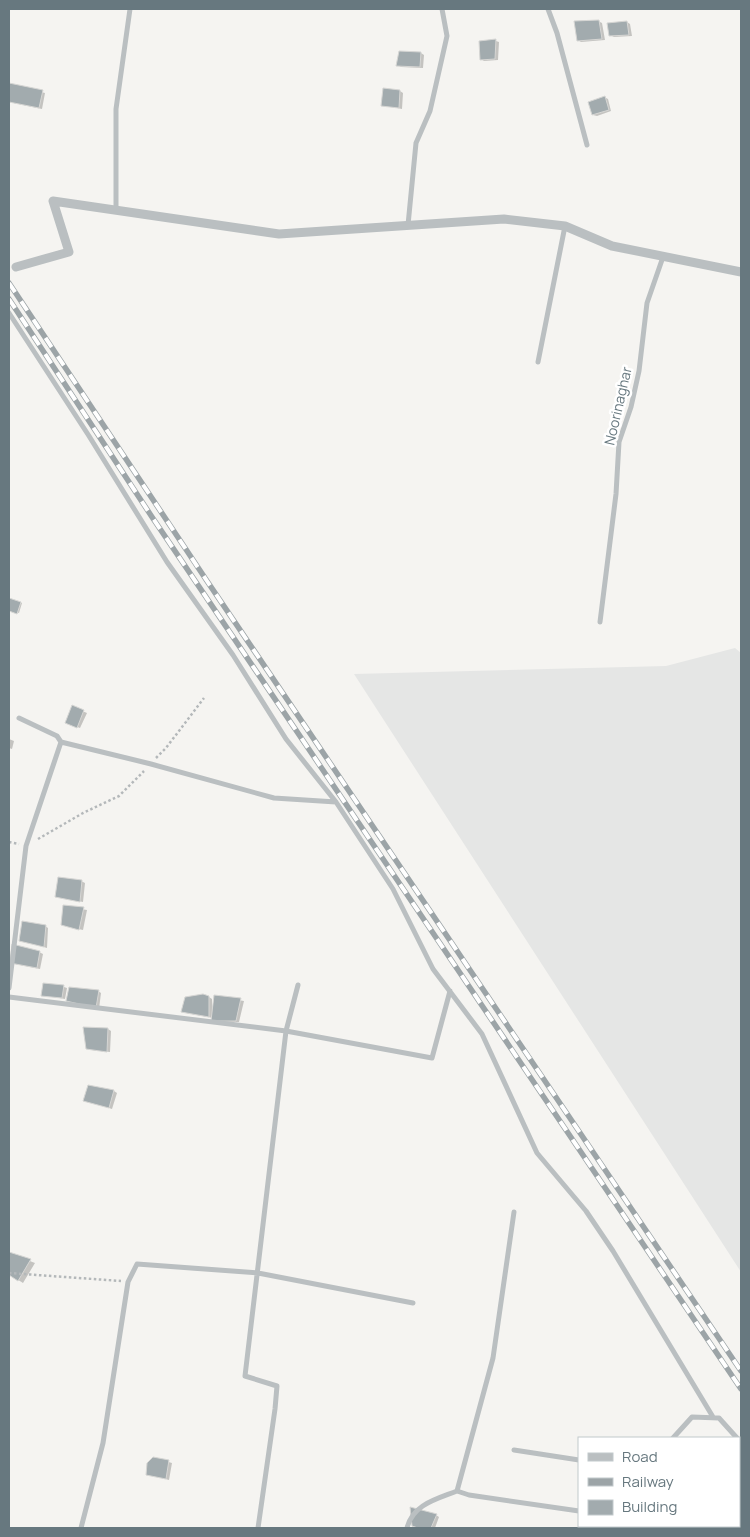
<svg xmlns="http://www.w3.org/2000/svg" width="750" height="1537" font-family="Manrope,sans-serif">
  <rect width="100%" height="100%" fill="#f5f4f1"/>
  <path fill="#e5e6e5" d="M735,648L741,653V1272L354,674L666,666Z"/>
  <path fill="#0003" d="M598,21L602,23L605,40L581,42L578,40Z
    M627,22L630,24L632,36L614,37L610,35L608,24Z
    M496,41L499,42L498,60L484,61L481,59Z
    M421,53L424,55L423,68L401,67L398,65Z
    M9,84L45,93L42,109L9,102Z
    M400,91L403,93L402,109L382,105Z
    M604,97L608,99L611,111L597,116L593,115Z
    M9,599L22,603L19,613L9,610Z
    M73,707L87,713L80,728L70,724Z
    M9,739L14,741L12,749L9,748Z
    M81,881L85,883L83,902L57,896Z
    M64,906L87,910L83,930L65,926Z
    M45,926L48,928L47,948L20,940Z
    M39,952L43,954L40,969L15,964Z
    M64,987L67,988L65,999L42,995Z
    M98,991L101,993L99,1009L70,1002Z
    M215,996L244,1001L239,1022H216L213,1018L186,1013L209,997L212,999V1008H214Z
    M85,1029H108L111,1031L110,1052L91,1050L88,1049Z
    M114,1091L117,1093L112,1109L84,1100Z
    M9,1253L35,1263L23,1283L9,1274Z
    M154,1458L172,1463L169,1480L147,1474Z
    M436,1515L439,1517L435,1528H417Z"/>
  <path fill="#a2abae" stroke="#d6d6d4" d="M599,20L602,39L577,41L574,21Z
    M627,21L629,35L609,36L607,23Z
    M496,39L495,59L480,60L479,41Z
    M399,51L421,52L420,67L396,66Z
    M9,83L43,90L39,108L9,102Z
    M383,88L400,90L399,108L381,106Z
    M605,96L609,110L592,115L588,102Z
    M9,598L21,602L17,614L9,611Z
    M72,705L84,710L77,728L65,723Z
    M58,877L82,880L80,902L55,897Z
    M63,905L84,907L79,930L61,925Z
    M22,921L46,925L44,947L19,941Z
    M12,944L40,951L37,968L10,963Z
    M43,983L64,985L62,998L41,996Z
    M69,987L99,990L96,1008L66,1001Z
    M203,994L209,996V1017L181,1012L185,997Z
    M214,995L241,998L236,1021H211Z
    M83,1027L108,1028L107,1052L86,1049Z
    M88,1085L114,1090L109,1108L83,1101Z
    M9,1252L31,1259L18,1281L9,1275Z
    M153,1457L169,1460L166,1479L146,1475L147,1463Z
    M410,1507L437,1514L431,1528H418L412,1526Z"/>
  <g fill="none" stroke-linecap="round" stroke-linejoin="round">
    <path stroke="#b4b8ba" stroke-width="2.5" stroke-dasharray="2.5 2.5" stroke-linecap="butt" d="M156,758L166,748L204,698
      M38,839L83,813L119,796L144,771
      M9,842L19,844
      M9,1273L121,1281"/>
    <path stroke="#babfc1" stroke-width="5" d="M548,9L557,33L587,145
      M116,210V109L130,9
      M408,225L416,143L430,111L447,36L442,9
      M9,313L89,436L167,562L233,655L286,739L336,802L393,889L433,969L482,1034L537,1153L586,1211L613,1251L713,1417
      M538,362L565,226
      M600,622L616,494L619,442L631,407L639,371L647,303L663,257
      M19,718L57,736L61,742L151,764L274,798L336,802
      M9,988L26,846L61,742
      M9,997L286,1031L432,1058L450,991
      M673,1438L692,1417L719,1418L737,1438
      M514,1450L579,1460
      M457,1491L493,1358L514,1212
      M669,1526L682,1528
      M81,1528L103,1443L128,1282L137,1264L258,1273L413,1303
      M258,1528L275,1409L277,1386L245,1376L286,1031L298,985
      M407,1528C413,1504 437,1499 457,1491L469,1495L579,1511
      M626,1528L627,1526"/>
    <path stroke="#babfc1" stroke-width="9" d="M16,267L69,252L53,201L279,234L504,219L565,226L612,246L741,272"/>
    <defs>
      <path id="rail" d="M9,283L207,581L741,1371
        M9,299L152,517L741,1389"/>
    </defs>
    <use href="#rail" stroke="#9ca4a7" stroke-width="5.5"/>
    <use href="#rail" stroke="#fff" stroke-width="4" stroke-dasharray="11" stroke-linecap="butt"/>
  </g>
  <g text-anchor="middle" stroke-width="5" stroke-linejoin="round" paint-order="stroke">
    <g font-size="14" fill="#67787f" stroke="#fff">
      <text transform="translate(618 406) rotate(-77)" y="5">Noorinaghar</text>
    </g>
  </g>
  <rect width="750" height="1537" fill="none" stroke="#67787f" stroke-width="20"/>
  <rect x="578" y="1437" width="162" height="90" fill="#ffffff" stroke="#c2c9cc"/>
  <rect x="588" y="1453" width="25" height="8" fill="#babfc1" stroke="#c2c9cc"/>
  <text x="622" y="1462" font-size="15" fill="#67787f">Road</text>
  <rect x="588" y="1478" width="25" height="8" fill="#9ca4a7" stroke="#c2c9cc"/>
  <text x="622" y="1487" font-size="15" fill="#67787f">Railway</text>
  <rect x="588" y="1500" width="25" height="15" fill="#a2abae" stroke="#c2c9cc"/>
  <text x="622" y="1512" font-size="15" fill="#67787f">Building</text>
</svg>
